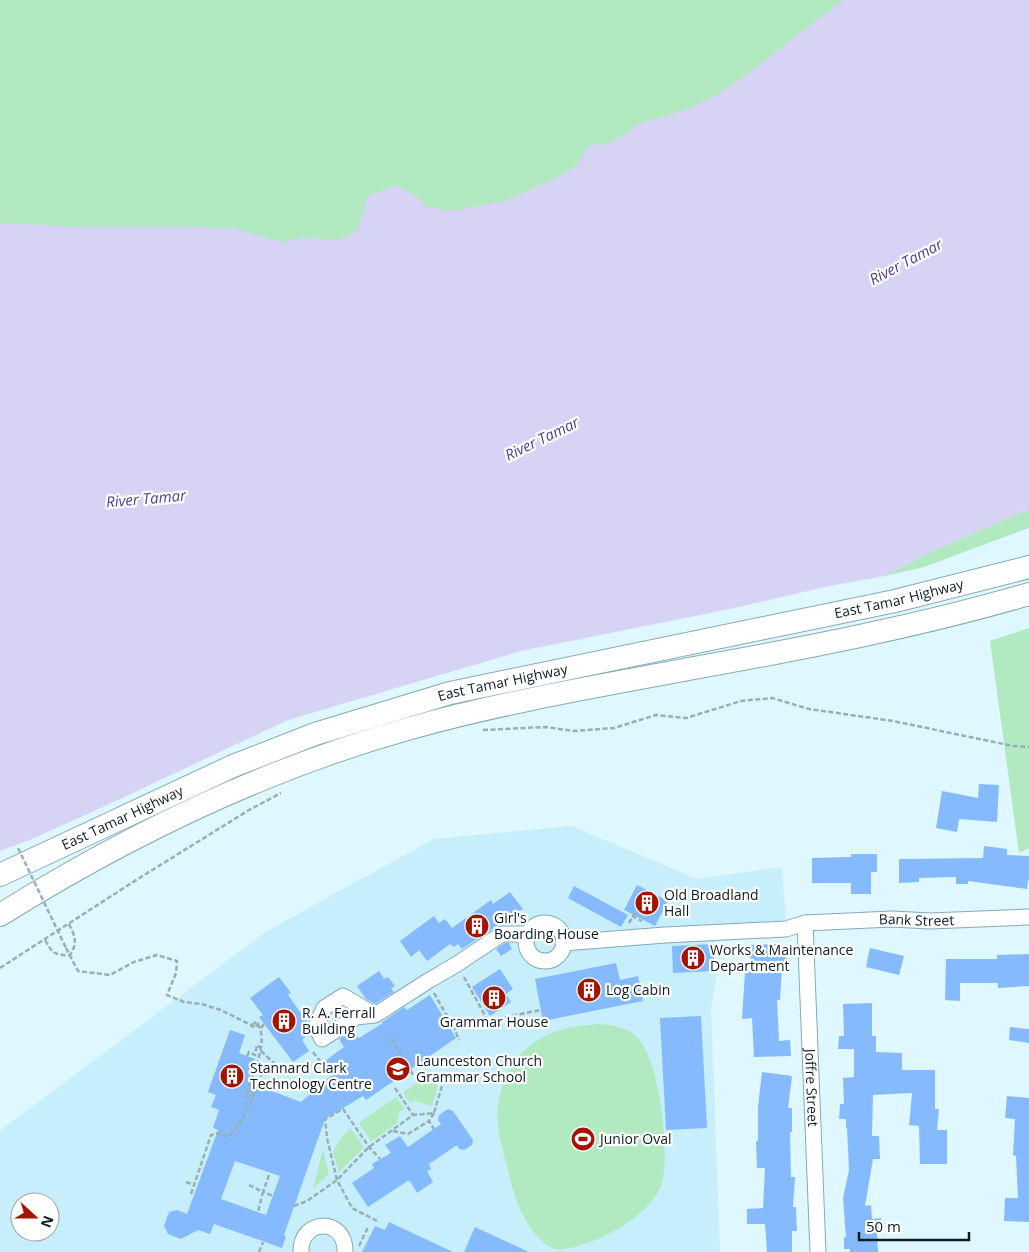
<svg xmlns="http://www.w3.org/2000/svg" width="1029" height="1252" font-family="'Open Sans',sans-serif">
  <rect width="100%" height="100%" fill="#dff7ff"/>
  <path fill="#c7eefb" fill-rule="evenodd" d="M571,826L697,879L782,867L787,934L715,940L717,973L711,1007L720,1252H0V1131L267,931L434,839ZM20,1202H50V1232H20Z"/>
  <path fill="#b1eac0" d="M0,0H885L567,242L0,435Z
    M1029,509V528L924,567L885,576L933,551Z
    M1029,628V848L1019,853L990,641Z
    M599,1024C613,1025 626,1027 637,1037C660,1059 671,1157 661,1186C649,1217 587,1252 554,1249C541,1243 532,1231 525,1219C514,1199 510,1177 504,1155C503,1147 500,1140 499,1133C491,1087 516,1042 561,1030C573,1026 586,1025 599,1024Z
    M425,1077L434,1078C441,1087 435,1096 432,1106L415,1101L410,1103L403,1093Z
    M396,1097L405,1109L399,1112L397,1123L371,1142L359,1123Z
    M350,1128L364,1147L339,1173L333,1152L339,1141Z
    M323,1149L329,1174L313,1189Z"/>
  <path fill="#d6d3f4" d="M843,0H1029V509L933,551L885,576L834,585L734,608L521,651L288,720L92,812L32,839L0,851V223L83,227H201L235,229L282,242L304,237L334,240L351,236L360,225L368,196L395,185L414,195L428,207L445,210H458L507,200L558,177L577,165L582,155L590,145L605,144L623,136L636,125L691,108L721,92L745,76Z"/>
  <path fill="#85bbfe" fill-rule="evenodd" d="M979,784L999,785L997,822L959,819L957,832L936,828L942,791L978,798Z
    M984,846L1007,849V855L1029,856V881L1028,880L1027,889L968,881V884H956V877L919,878V882L899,883V859L983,858Z
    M851,854H877V872H871V894H851V883H812V858L851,857Z
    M637,885L668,901L655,926L624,910Z
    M574,886L628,915L621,927L568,898Z
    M510,892L523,909L462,949L458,944L454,947L450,944L427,961L419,950L411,957L400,941L434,916L439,923L445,919L452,928L491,900L493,904Z
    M505,943H509L512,949L501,956L496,949Z
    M713,944L715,971L673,973L672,946Z
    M781,944V956H787V967H782L780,1000H777L779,1041L790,1040L791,1056L754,1057L752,1018L742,1019L745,972H751L750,945Z
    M870,948L904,956L899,975L866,967Z
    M1029,954V986L998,988V983H960V1001L945,1000L946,959H997V955Z
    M616,963L620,980L638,976L643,1001L543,1021L535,979Z
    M500,969L513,989L506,994L511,1002L490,1016L472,987Z
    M379,971L384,979L388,977L395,986L391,989L394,992L375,1004L366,999L357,986Z
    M279,977L291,993L288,995L308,1023L307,1028L309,1034L302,1040L309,1051L293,1062L259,1017L263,1015L250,998Z
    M430,995L456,1038L366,1100L363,1096L325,1119L284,1235L286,1236L282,1248L214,1224L210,1234L198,1230L181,1239L168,1234L164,1226L169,1212L177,1210L187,1214L218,1130L213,1128L219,1110L211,1107L216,1095L208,1092L230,1030L245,1035L239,1053L255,1059L248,1082L301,1102L334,1073L325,1061L344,1047L339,1039L349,1033L351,1036L355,1033L359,1038L383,1023L382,1022L404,1007L407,1010ZM235,1161L280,1176L266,1215L221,1199Z
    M872,1003V1036H876V1052L902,1053V1070H935V1109H939L937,1130H947V1164H920L919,1126L909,1125L912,1093L873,1095L872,1136H879L880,1159H873L865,1206L871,1205L872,1219L881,1218V1230H877L878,1252H850V1249H844V1237H846L843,1198L849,1170L847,1128H846V1119H839L840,1104H844L843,1078L854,1077V1049H838L839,1036H844L843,1004Z
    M701,1016L707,1128L666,1130L660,1018Z
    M1010,1027L1029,1029V1043L1009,1040Z
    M762,1072L792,1076L788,1108H792V1132H790L791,1177H795L793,1207H796L797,1231H792V1252H767L765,1224H747V1209L763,1208L765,1168H757L756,1141H758V1107Z
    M1007,1096L1029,1098V1222L1004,1221L1005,1198H1018L1016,1156L1013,1155L1015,1119L1005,1118Z
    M448,1109L453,1111L473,1140L472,1145L464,1150L459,1149L457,1145L429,1164L431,1169L427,1171L433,1182L417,1193L410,1181L408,1182L409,1180L368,1207L352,1183L374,1168L372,1164L391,1153L385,1145L400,1136L408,1147L441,1124L438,1120L439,1115Z
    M389,1222L453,1252H362L375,1226L385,1230Z
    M475,1227L529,1252H464Z"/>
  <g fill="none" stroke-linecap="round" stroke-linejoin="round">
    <defs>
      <g id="minor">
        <path id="s1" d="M805,923L818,1252"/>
        <circle cx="545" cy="942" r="19"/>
        <path id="s2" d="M563,943L665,935L786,929L805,923L892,919L930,921L1029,917"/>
        <path d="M375,1015L343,996L324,1008L316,1027L322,1039L356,1017L375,1015L428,981L457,964L502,934H527"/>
        <path d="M301,1252C300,1218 346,1217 345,1252"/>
      </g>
      <g id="highway">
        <path id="s3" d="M0,875L233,766L315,734L450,693L895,601L1029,567"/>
        <path d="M0,915C127,836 266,768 411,728C503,702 599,686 694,668C806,648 919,626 1029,594"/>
      </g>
    </defs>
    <use href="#minor" stroke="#85aab7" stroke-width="17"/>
    <use href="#highway" stroke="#85aab7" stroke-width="24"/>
    <path stroke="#99aeb5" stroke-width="2.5" stroke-dasharray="5 2.5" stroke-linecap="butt" d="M483,730L546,727L574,731L614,728L656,715L686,718L741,701L772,698L809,709L893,721L1013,746L1029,747
      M632,916L642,921
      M629,923L636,911
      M45,940C52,952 54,956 70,955C78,943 75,936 69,924
      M66,948L78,971L110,975L134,962L157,955L177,961L176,973L167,995L184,1002L202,1004L221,1010L251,1025L254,1028L260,1022
      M0,968L133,882L249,810L281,793
      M464,977L488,1021L540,1010
      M434,993L455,1030L459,1040
      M252,1025L256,1022C271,1039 252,1076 245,1095L253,1098
      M261,1028L264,1024
      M391,1038L413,1075
      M261,1051L276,1065
      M313,1052L331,1075
      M247,1056L249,1052L255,1055L257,1045L261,1048
      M395,1088L413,1115
      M434,1113L429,1121L434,1129
      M393,1131L408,1134L429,1121
      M269,1175L263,1192L273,1196
      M186,1182L194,1185
      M249,1185L263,1192L258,1212
      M191,1194L211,1135L219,1133L229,1137C249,1112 255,1093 265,1064L277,1067
      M294,1206L307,1201L337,1180L369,1147L413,1115L434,1113L444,1079
      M377,1221L352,1208L337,1180L327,1138L325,1119L343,1109L369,1147L380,1159
      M359,1246L368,1227
      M259,1252L263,1242"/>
    <use href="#minor" stroke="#fff" stroke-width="15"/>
    <use href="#highway" stroke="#fff" stroke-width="22"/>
    <path stroke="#99aeb5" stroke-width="2.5" stroke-dasharray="5 2.5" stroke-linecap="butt" d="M18,848L66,948"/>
  </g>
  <defs>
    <symbol id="building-disc" viewBox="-11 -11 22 22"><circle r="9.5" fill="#a51200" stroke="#fff"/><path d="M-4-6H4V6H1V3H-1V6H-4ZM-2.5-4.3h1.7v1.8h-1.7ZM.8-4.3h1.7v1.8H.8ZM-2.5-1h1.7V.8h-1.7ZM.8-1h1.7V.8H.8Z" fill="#fff"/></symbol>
    <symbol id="school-disc" viewBox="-11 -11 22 22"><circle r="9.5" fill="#a51200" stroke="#fff"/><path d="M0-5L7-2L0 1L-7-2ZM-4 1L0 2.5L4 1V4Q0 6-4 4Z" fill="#fff"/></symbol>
    <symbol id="stadium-disc" viewBox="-11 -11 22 22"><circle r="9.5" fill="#a51200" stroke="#fff"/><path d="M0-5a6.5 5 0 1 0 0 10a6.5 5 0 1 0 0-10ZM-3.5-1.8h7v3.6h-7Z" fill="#fff"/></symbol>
  </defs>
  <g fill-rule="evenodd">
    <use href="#building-disc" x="633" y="889" width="28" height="28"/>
    <use href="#building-disc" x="463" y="912" width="28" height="28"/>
    <use href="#building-disc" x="679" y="944" width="28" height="28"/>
    <use href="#building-disc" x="575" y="976" width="28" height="28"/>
    <use href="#building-disc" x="480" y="984" width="28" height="28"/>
    <use href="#building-disc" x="270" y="1007" width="28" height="28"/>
    <use href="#school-disc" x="384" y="1055" width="28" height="28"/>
    <use href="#building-disc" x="218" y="1062" width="28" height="28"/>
    <use href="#stadium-disc" x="569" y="1125" width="28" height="28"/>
  </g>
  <g text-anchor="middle" stroke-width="4.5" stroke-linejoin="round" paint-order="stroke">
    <g font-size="14" fill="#0e1c21" stroke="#fff">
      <text dy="5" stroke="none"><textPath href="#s3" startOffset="945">East Tamar Highway</textPath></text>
      <text dy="5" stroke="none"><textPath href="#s3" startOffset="540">East Tamar Highway</textPath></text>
      <text dy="5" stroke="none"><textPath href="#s3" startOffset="135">East Tamar Highway</textPath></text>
      <text dy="5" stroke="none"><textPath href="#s2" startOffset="355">Bank Street</textPath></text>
      <text dy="5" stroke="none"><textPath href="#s1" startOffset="165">Joffre Street</textPath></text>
    </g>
    <g font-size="14" fill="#0e1c21" stroke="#fff" text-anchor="start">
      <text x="664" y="900">Old Broadland<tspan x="664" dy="16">Hall</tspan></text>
      <text x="494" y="923">Girl's<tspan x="494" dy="16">Boarding House</tspan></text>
      <text x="710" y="955">Works &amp; Maintenance<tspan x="710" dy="16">Department</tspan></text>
      <text x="606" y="995">Log Cabin</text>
      <text x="302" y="1018">R. A. Ferrall<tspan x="302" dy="16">Building</tspan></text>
      <text x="494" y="1027" text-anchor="middle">Grammar House</text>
      <text x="416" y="1066">Launceston Church<tspan x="416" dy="16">Grammar School</tspan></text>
      <text x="250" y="1073">Stannard Clark<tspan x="250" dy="16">Technology Centre</tspan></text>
      <text x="600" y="1144">Junior Oval</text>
    </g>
    <g font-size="15" font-style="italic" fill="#4f3c97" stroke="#fff">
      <text transform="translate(906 262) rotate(-28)" y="5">River Tamar</text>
      <text transform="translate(542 439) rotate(-26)" y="5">River Tamar</text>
      <text transform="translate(146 499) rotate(-5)" y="5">River Tamar</text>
    </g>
  </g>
  <g transform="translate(35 1217) rotate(111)"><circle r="24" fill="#ffffff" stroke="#9fa4a6"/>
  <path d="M0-4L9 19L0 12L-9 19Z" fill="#a51200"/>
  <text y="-8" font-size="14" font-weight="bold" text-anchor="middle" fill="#0e1c21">N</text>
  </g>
  <path d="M859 1232v8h110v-8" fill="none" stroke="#0e1c21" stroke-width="2.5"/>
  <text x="866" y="1232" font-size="15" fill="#0e1c21" stroke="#ffffff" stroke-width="4" paint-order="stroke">50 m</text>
</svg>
